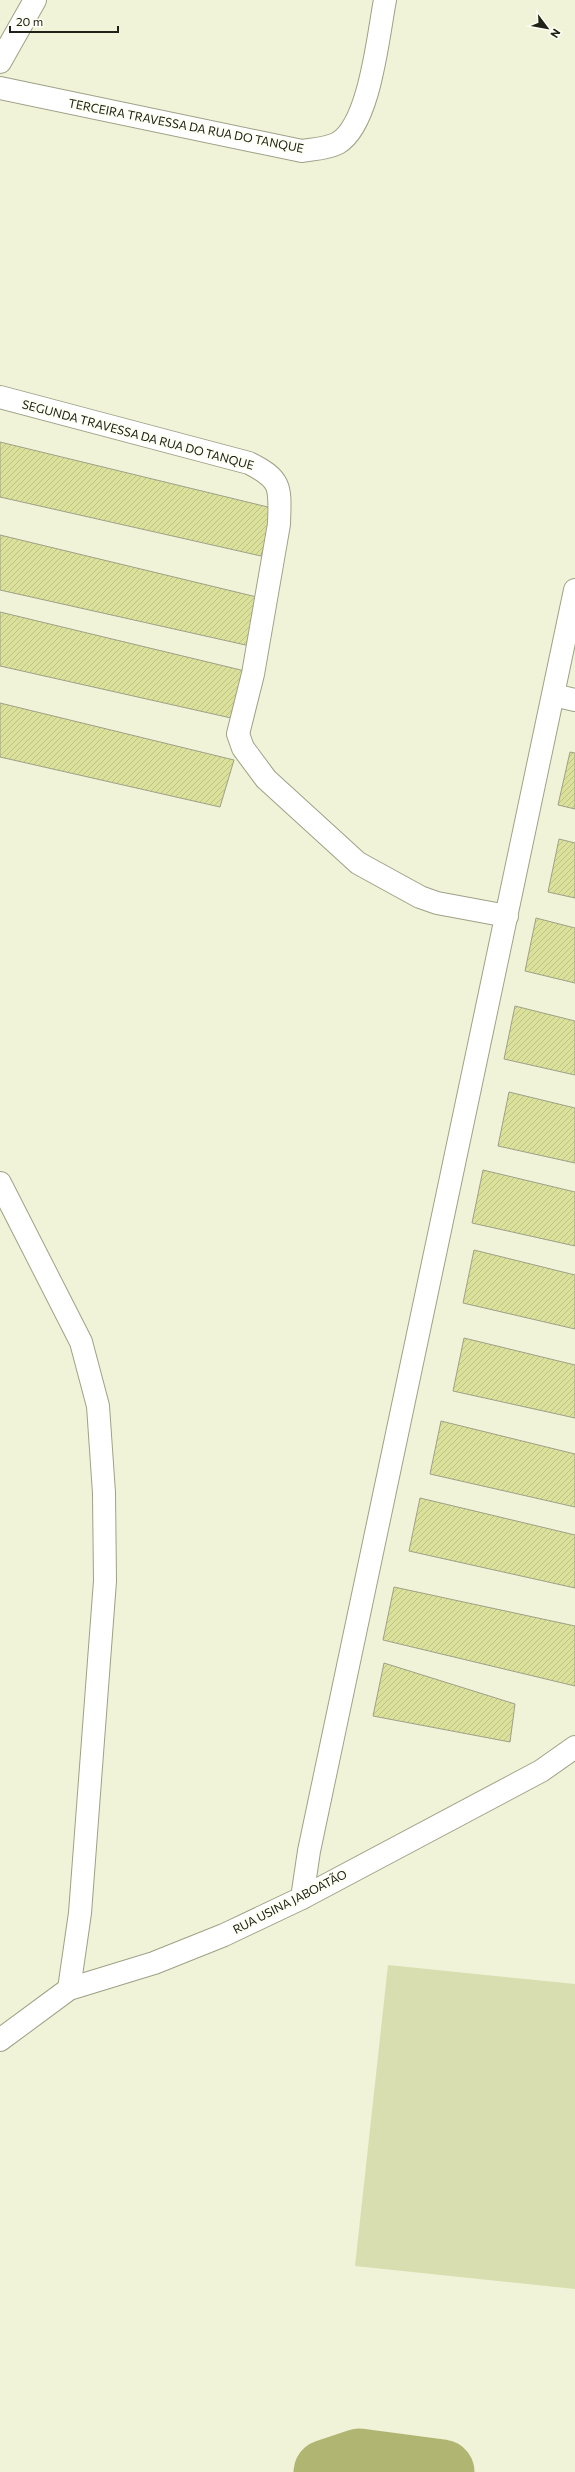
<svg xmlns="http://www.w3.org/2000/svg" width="575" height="2472" font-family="Commissioner,sans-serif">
  <defs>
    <pattern id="building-hatch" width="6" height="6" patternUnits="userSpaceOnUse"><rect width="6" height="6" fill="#dbe19a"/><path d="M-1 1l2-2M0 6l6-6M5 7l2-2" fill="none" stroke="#bcc184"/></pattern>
  </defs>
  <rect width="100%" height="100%" fill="#f0f3d7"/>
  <path fill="#d9deb1" d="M388,1965L575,1984V2289L355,2266Z"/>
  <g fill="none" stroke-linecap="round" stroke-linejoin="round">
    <path stroke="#b0b671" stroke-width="65" d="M326,2472L359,2461L442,2472"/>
  </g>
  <path fill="url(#building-hatch)" stroke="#9ea187" d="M0,442L276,509L261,556L0,497Z
    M0,535L265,599L250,646L0,590Z
    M0,612L245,671L231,718L0,666Z
    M0,703L234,760L220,807L0,757Z
    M570,752L575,753V809L558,805Z
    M559,839L575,843V898L548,892Z
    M536,918L575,928V983L525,971Z
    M515,1006L575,1021V1075L504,1059Z
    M509,1092L575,1108V1163L498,1146Z
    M483,1170L575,1192V1246L472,1223Z
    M474,1250L575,1275V1329L463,1303Z
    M464,1338L575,1365V1418L453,1391Z
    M441,1421L575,1454V1507L430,1474Z
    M420,1498L575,1535V1588L409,1551Z
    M394,1587L575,1626V1686L383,1640Z
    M384,1663L515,1704L510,1742L373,1716Z"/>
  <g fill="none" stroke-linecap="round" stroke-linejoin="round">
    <defs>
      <path id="minor" d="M0,62L35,0
        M0,88L302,151C313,149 327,149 338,143C370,124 378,36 385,0
        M0,397L249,463C283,480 280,488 279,524L253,674L238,734L243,748L266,779L358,863L420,897L437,903L507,916
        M554,695L575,700
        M302,1898L309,1851L575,590"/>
      <path id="tertiary" d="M0,1183L81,1342L98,1406L104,1493L105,1581L80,1913L69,1989
        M0,2040L69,1989L154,1963L224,1935L302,1898L541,1771L575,1747"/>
    </defs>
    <use href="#minor" stroke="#9fa187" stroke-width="24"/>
    <use href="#tertiary" stroke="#9fa187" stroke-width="24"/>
    <use href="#minor" stroke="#fff" stroke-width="22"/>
    <use href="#tertiary" stroke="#fff" stroke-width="22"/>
  </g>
  <g text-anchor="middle" stroke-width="3.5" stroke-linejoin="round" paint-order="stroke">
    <g font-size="12" fill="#202117" stroke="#fdfff3">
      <text transform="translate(186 126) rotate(11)" y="4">TERCEIRA TRAVESSA DA RUA DO TANQUE</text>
      <text transform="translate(138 435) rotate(15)" y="4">SEGUNDA TRAVESSA DA RUA DO TANQUE</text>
      <text transform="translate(290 1902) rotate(-27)" y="4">RUA USINA JABOATÃO</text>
    </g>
  </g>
  <g transform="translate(547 28) rotate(122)" stroke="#fdfff3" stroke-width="3" paint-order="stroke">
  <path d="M0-3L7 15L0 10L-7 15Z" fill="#202117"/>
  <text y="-6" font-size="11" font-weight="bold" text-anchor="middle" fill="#202117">N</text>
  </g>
  <path d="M10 26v6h108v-6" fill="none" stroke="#202117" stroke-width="2"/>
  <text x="16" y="26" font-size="12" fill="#202117" stroke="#fdfff3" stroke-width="3" paint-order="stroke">20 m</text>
</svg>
